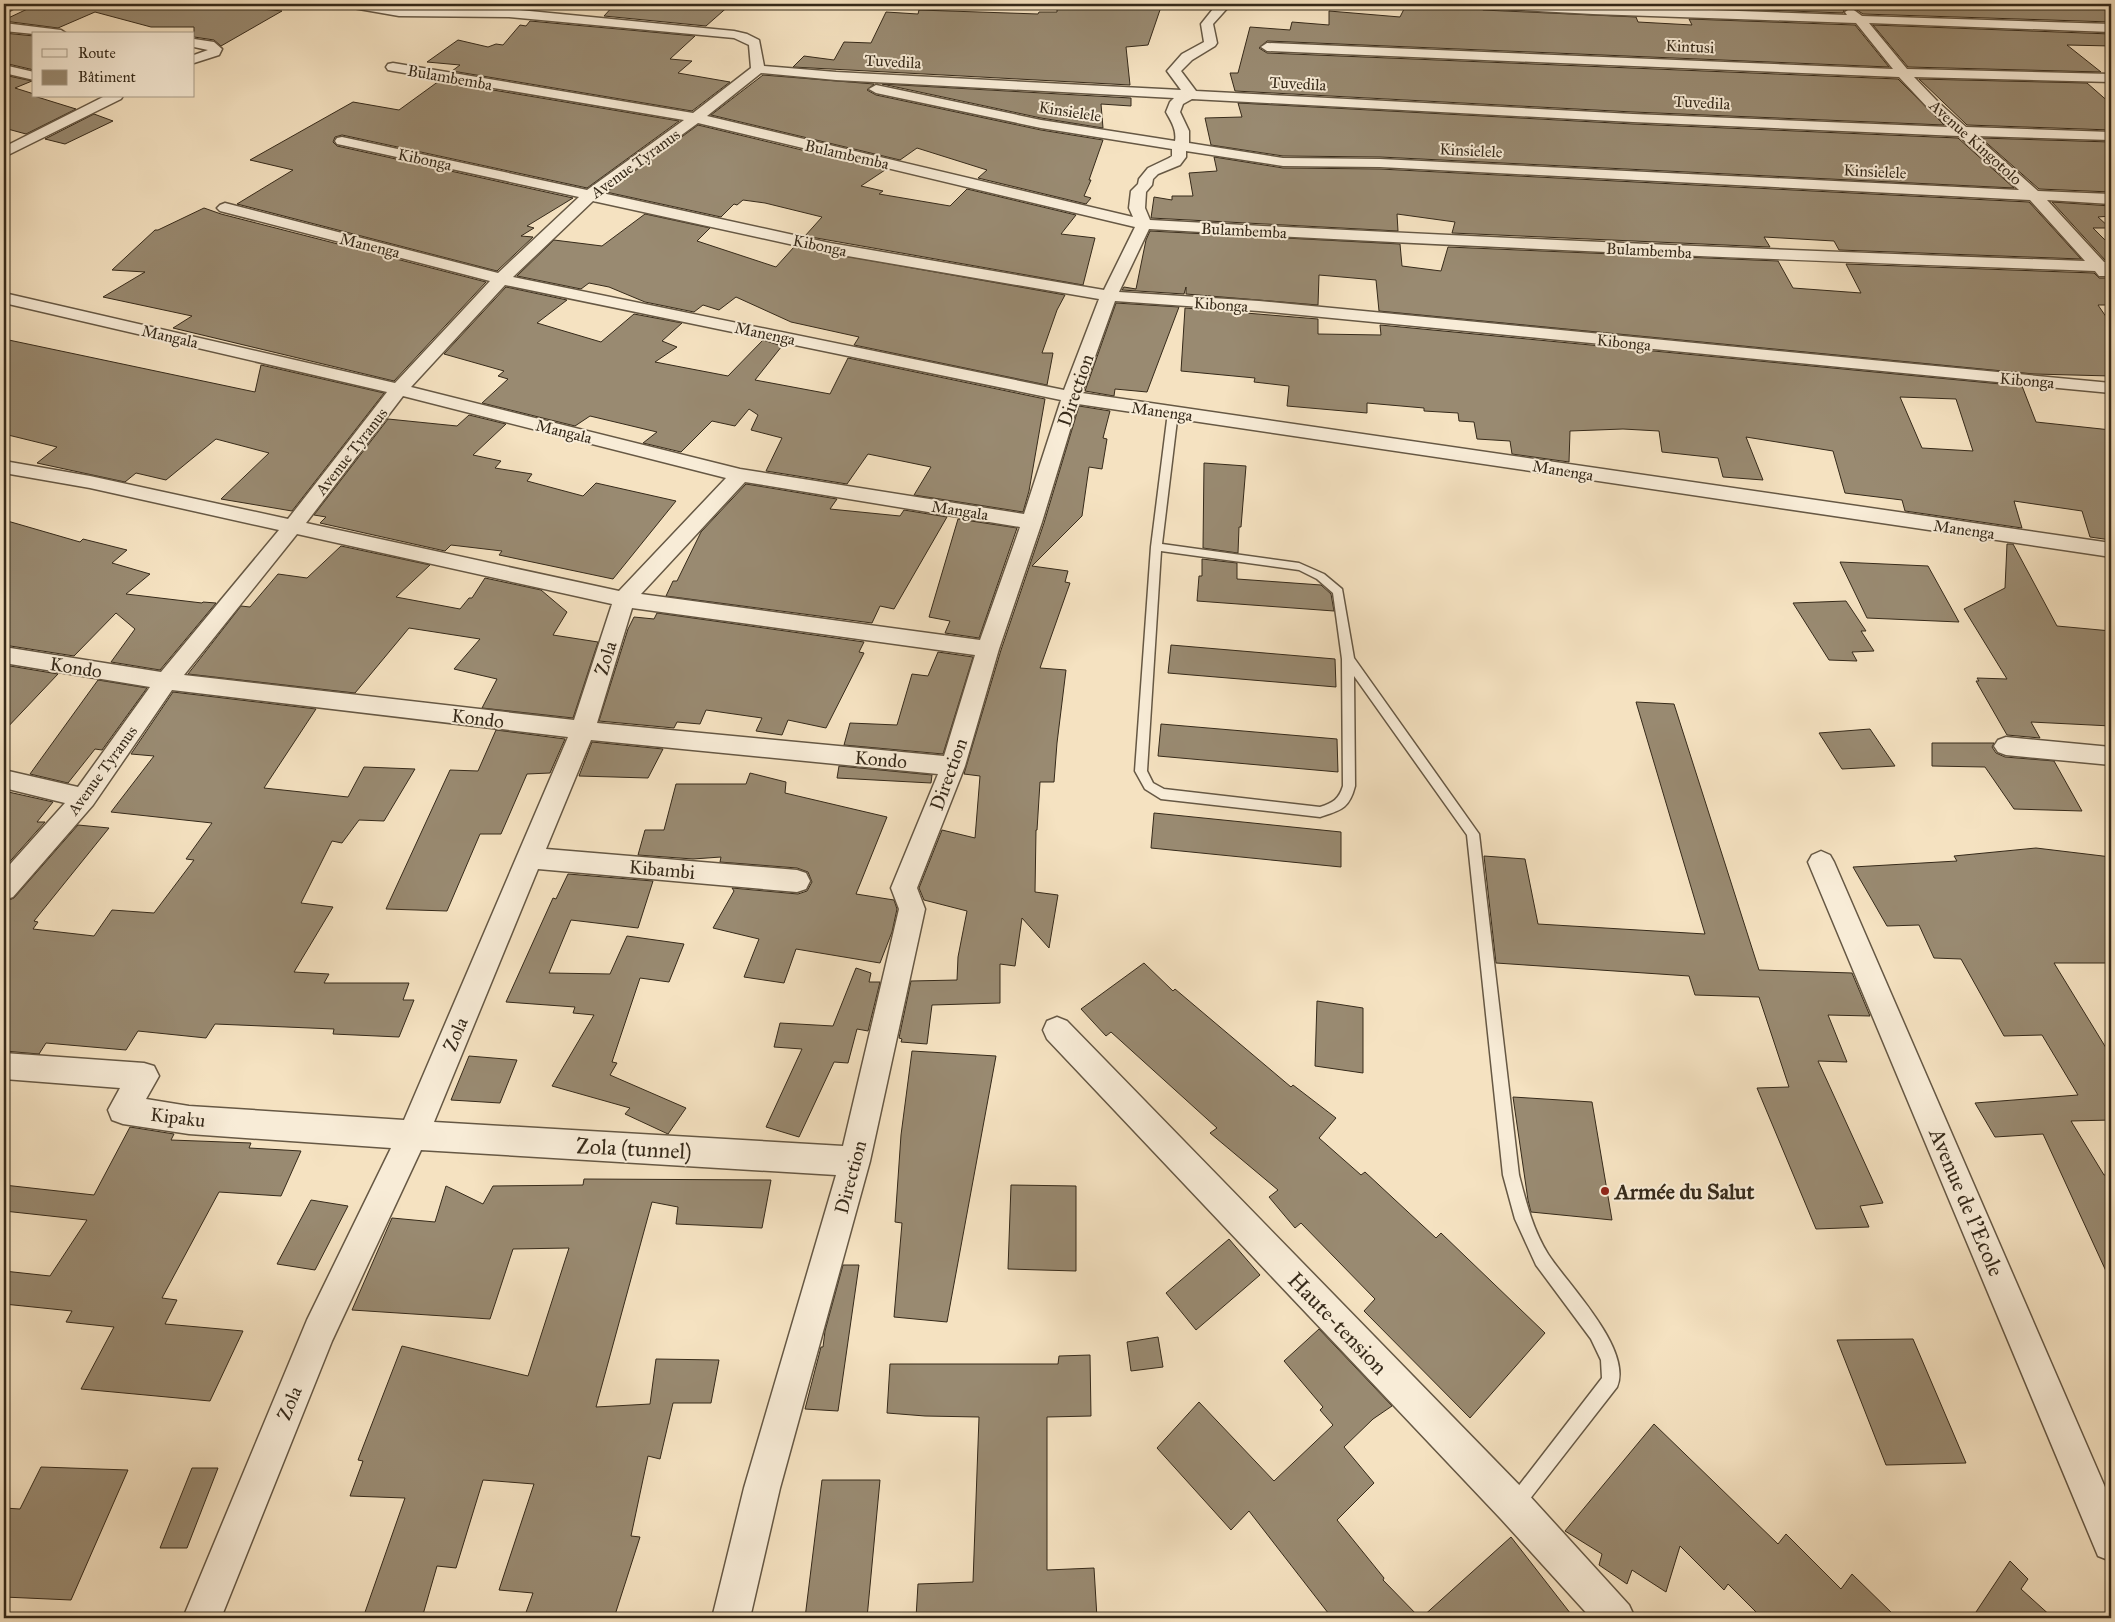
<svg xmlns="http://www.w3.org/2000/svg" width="2115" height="1622" font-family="'IM FELL Great Primer',serif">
  <rect width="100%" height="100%" fill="#f5e2c1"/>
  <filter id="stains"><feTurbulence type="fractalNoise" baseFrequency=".004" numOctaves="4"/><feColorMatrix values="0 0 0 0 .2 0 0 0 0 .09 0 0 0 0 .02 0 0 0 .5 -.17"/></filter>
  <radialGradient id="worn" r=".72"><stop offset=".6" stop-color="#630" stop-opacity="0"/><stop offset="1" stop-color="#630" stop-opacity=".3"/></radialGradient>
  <path fill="#998a71" stroke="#362a1a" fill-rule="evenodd" d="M38,4H212L282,11L221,46L214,40L194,37V27H151L95,12L58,28L4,21V20Z
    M615,4H731L706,26L604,16Z
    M1057,4H1162L1148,45L1126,47L1130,85L793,67L804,56L834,60L844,42L871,43L886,12L918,14L919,10L1038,14L1039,12H1057Z
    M1418,4H1475L1483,10L1636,17L1638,22L1692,25L1689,19L1855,25L1889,67L1267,41L1259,48L1267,53L1898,79L1944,125L1633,112L1235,91L1230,73H1238L1250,27L1290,30L1292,22L1329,25V11L1400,17L1405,7L1418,9Z
    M1683,4H2004L2111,6V22L1863,14L1851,6L1844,10L1843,13L1684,7Z
    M530,21L695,36L670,59L692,61L678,73L730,82L692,111L452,71L460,65L427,62L458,40L488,47L496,44L503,45L520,25L526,26Z
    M1873,25L2111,34V46L2067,45L2101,72L1908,67Z
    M4,33L34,36V70L4,63Z
    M4,75L32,81L15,88L34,94V96L76,109L26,134L4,128Z
    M763,75L874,84L867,90L876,95L1041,130L1103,140L1089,180H1091L1084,196L1091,198L1086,204L978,178L987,170L917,148L900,160L711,115Z
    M1919,79L2087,83L2111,104V130L1967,125Z
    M439,81L679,121L587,188L342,135L335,137L333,142L337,146L573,198L527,226L534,228L521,236L533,237L497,271L237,204L293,170L250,160L353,102L399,110Z
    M882,84L1131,98V106L1101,104L1103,128L1041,118Z
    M1238,103L1633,124L1958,138L2014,188L1380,157L1283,156L1211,145L1205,118L1242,117Z
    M94,114L113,121L65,144L45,139Z
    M698,125L885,170L861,186L883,191L879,194L950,206L967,189L1076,215L1061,234L1095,238L1083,285L805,236L822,217L765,203L743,200L737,205L734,204L721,217L606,192Z
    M1981,138L2111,142V192L2039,189Z
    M1214,157L1283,168L1380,169L2029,202L2081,259L1839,250L1834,241L1764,237L1770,247L1452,233L1455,222L1397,214L1398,231L1151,218L1154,197L1172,200V196H1193L1189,173L1217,171Z
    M2052,202L2111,206V216L2098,217L2110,228H2093L2111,246V260H2105Z
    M204,208L221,214L486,282L394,381L173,328L192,316L103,297L145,272L112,270L155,230H158Z
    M645,214L710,228L697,241L776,267L794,247L1065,295L1057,310L1042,353H1053L1047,385L854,345L859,337L791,322L736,297L719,310L703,305L694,312L645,302L609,287L589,283L581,289L517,276L554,240L602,246Z
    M1150,231L1400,244L1402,266L1441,271L1448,247L1778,261L1793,288L1861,293L1846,264L2094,273L2099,278H2111V305H2098L2111,324V376L2034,374L1379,311L1376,280L1319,275L1318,305L1186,294V287L1184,294L1122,290L1124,287L1136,289L1146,240Z
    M506,287L567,300L537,323L601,342L634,314L682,323L662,341L677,347L655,362L728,376L763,340L782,346L755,380L830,394L848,358L1045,399L1029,491L1023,512L914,495L931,467L868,454L847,484L766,471L782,438L751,430L758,415L749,409L735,426L712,421L681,452L643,443L657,432L590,416L575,426L482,403L508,379L498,376L504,371L444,354Z
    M1116,303L1179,307L1147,392L1115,389L1114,396L1085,391Z
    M1185,308L1318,319V334L1381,335L1380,325L2022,386L2036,422L2111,430V540L2090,537L2082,511L2014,501L2022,528L1905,511L1902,500L1845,493L1833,451L1746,437L1763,480L1723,477L1718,458L1662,452L1659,431L1623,429L1570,431L1569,462L1512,454L1510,441L1477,439L1474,422L1459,421L1458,413L1424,411V408L1367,403V413L1287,406L1289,386L1254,382L1255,378L1181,371ZM1900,397L1956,399L1973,451L1922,448Z
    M4,339L255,392L261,365L384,393L292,511L221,499L269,453L216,439L166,480L136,473L125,482L37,463L57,447L4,434Z
    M1079,406L1110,411L1103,438L1107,439L1102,469L1089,467L1082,516L1032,566L1068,571L1065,582L1070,583L1040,668L1066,670L1057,743L1054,782H1040L1037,830H1036L1035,892L1058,895L1049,948L1022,918L1015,966L1000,964V1003L932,1005L927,1044L901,1042L902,1039L899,1038L911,981L957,980L958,957L967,911L924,900L919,888L942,830L975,838L980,776L964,774L1001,650L1044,523Z
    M469,415L506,424L473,455L501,461L495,468L532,474L527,481L583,496L596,483L676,501L613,579L499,555L502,551L451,545L445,551L320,523L326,517L314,515L388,419L457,426Z
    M1204,463L1246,466L1241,527H1239L1238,553L1203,548Z
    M746,484L837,499L830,509L900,516L904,510L947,517L894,609L880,606L872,623L666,596L673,581H677L701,532Z
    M958,519L1017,528L979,638L945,633L950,621L929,617Z
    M4,520L80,542L83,539L127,550L112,563L150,574L126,594L202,603L203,602L216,603L160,670L111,662L135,629L116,613L74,656L4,645Z
    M2007,544H2013L2057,626L2111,631V726L2031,722L2040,738L2007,735L1976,681H1979L1977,678L2007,679L1964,609L2005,588Z
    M341,546L430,565L396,597L460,609L469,598H472L485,578L541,590L567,612L553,635L598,642L573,718L482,708L497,679L454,669L480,639L409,628L355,693L188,674L241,606L250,607L278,574L307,578Z
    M1202,559L1237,563V579L1321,585L1331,594L1334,611L1197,601L1199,576H1202Z
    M1840,562L1928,566L1959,622L1867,618Z
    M1846,601L1866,631H1861L1874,651L1852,652L1857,661L1829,660L1793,603Z
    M657,613L864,642L859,652L864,653L826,728L788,720L782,735L756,731L762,718L706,710L700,724L677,722L674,728L599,721L628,629L634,617L654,619Z
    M1171,645L1335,659L1336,687L1168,673Z
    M938,652L973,657L943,754L844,745L850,723L897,725L912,674L928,676Z
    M4,665L58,674L4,731Z
    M98,680L147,688L102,750L95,749L68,783L30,774Z
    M173,692L316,709L264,788L348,797L364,767L415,769L384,821L359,820L342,843L332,841L301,903L333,907L294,972L329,974L324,983H409L403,1000H414L399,1037L333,1034L334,1029L215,1024L206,1038L138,1031L126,1050L46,1043L39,1054L4,1051V902L14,898L78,825L109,828L34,921L38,922L33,929L94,936L112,910L154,913L194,860L186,859L212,823L111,812L154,756L131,754Z
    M1636,702L1674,704L1759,970L1852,973L1870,1016L1828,1015L1847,1062L1818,1061L1883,1203L1860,1206L1869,1227L1816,1229L1757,1088L1789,1087L1759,997L1695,995L1689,976L1496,963L1484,856L1525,859L1538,924L1705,934Z
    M1161,724L1337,739L1338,772L1158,756Z
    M1870,729L1895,766L1842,769L1819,733Z
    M496,730L565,739L550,773L527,774L501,834H480L447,911L386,909L450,770L478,771Z
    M592,742L663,749L648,778L579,776Z
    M1932,743H1994L1992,747L1996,753L2005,757L2054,761L2082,811L2014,809L1985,767L1932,766Z
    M839,766L932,775L931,783L837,778Z
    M750,773L786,782L785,793L887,817L856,894L894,900L897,909L892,932L880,963L796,949L784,983L744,977L759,939L713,928L734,891L732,888L798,894L807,891L812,882L808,872L797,868L720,862L721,857L693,859L638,855L645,830H664L676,784H746Z
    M4,791L53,802L37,822H45L4,868Z
    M1154,813L1341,832V867L1151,848Z
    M2036,848L2111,857V963H2054L2111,1056V1120L2071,1121L2104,1175H2111V1282L2043,1134L1995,1137L1975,1103L2078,1095L2042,1035L2004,1036L1961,959L1934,958L1919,925L1887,926L1853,867L1957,861L1954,856Z
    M568,874L653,881L638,928L571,920L549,973L610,974L627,936L684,944L669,982L640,978L612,1062L617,1063L610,1075L686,1108L668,1134L625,1114L630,1108L552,1086L594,1015L573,1013L575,1007L506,1002L553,898L556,899Z
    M1144,963L1173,991L1175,989L1291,1087L1293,1085L1336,1118L1319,1138L1361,1175L1365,1172L1436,1238L1441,1233L1545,1333L1470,1418L1364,1311L1375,1299L1301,1223L1295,1228L1269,1197L1278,1190L1210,1133L1217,1128L1111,1032L1106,1036L1081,1009Z
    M856,968L871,973L869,982H880L868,1031L857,1029L848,1063L834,1062L799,1137L766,1127L802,1049L774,1047L780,1023L833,1026Z
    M1317,1001L1363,1008V1073L1315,1066Z
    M912,1051L996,1056L947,1322L894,1317L902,1223L895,1222L901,1135Z
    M469,1056L517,1060L500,1103L451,1100Z
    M1513,1097L1592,1102L1612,1220L1531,1212L1528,1200Z
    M130,1127L174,1134L171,1140L251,1143L249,1148L301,1151L281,1196L219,1192L162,1298L177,1300L165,1324L243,1331L210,1401L81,1389L114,1327L66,1322L72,1311L4,1304V1271L50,1276L87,1220L4,1211V1185L94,1195Z
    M584,1179L771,1180L762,1228L676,1224L678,1207L652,1202L596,1407L650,1404L656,1359L719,1360L711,1403H673L660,1459L648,1456L631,1536L640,1537L614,1618H524L533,1593L499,1590L534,1484L483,1480L456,1568L437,1566L422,1618H363L405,1498L350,1496L363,1461L358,1460L402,1346L528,1376L569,1248L513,1249L490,1319L352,1310L392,1218L435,1222L446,1186L483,1204L493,1186L583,1185Z
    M1011,1185L1076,1186V1271L1008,1269Z
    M311,1200L348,1206L315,1270L277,1264Z
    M1229,1239L1260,1275L1196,1330L1166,1293Z
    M843,1265H859L838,1411L805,1409L821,1347H823L825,1331Z
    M1319,1329L1392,1406L1373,1419L1344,1447L1374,1483L1337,1520L1384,1578L1383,1580L1420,1618H1332L1249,1511L1231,1530L1157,1448L1199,1402L1274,1481L1333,1425L1320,1410L1323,1407L1284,1361Z
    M1158,1337L1163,1367L1131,1371L1127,1342Z
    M1913,1339L1966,1463L1886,1465L1837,1340Z
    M1090,1355L1091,1416L1047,1417V1570L1094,1568L1097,1618H916L918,1584L973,1582L979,1417L925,1416L887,1413L890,1364H1058L1059,1356Z
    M1654,1424L1778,1544L1786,1534L1841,1589L1852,1574L1897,1618H1762L1728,1584L1724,1590L1680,1546L1666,1592L1632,1570L1627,1584L1599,1565L1602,1554L1565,1531Z
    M41,1467L128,1470L71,1600L4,1597V1508L20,1509Z
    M192,1468H218L187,1548H160Z
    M822,1480H880L867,1618H805Z
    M1511,1537L1574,1618H1421Z
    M2010,1561L2028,1579L2021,1589L2053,1618H1972Z"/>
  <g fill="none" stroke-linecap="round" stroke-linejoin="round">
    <defs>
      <path id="lane" d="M1173,409L1178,412L1162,544L1299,563L1324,574L1342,589L1354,658L1479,834L1519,1175C1526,1202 1533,1230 1548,1254C1568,1285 1633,1349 1617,1387L1522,1509L1516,1512L1510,1509L1507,1503L1510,1497L1602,1378L1601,1360L1591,1339L1536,1265L1515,1219L1503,1175L1467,835L1354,676L1355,786C1349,809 1341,810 1320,817L1161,799L1145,789L1135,771L1151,547L1168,412ZM1161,551L1299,570L1317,579L1333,593L1342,659L1343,786C1339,799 1333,803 1320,807L1164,789L1153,783L1147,771Z"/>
      <path id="street" d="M6,4H21L4,14V5Z
        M347,4H373L399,8L509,9L734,31L747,34L759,40L764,66L836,72L1181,90L1167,71L1182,54L1204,42L1201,24L1217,4H1231L1213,24L1217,43L1215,46L1192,60L1181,71L1196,91L1633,114L1949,127L1928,108L1899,77L1267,51L1261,47L1267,43L1893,69L1856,23L1593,14L1483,8L1477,4H1545L1847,15L1845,12L1851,8L1862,16L2111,24V32L1869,23L1907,69L2111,74V82L1914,77L1938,102L1966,127L2111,132V140L1976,136L2038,191L2111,194V204L2047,200L2104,262H2111V276H2099L2095,271C1779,260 1464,247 1149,229L1119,292L1259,301L2111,383V393L1259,311L1115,301L1082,393L2111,543V557L1078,404L1042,522L999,649L965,766L917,888L925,909L870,1161L780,1488L750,1618H712L744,1488L836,1175L421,1150L332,1341L221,1618H183L307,1320L391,1148L189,1134L123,1124L112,1120L108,1110L120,1088L4,1079V1053L144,1063L154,1066L159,1076L146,1099L189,1106L404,1120L568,737L172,690L93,805L13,897L4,900V871L65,803L4,788V770L78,787L150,687L4,663V647L161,672L279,530L90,488L4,473V461L90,476L288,519L387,392L4,303V293L395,383L490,281L220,211L217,208L220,205L225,203L498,273L579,197L342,145L337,144L335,141L337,138L342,137L587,190L684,120L393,71L388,70L386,67L388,64L393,63L693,113L751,68L749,45L734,38L509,17L399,16L353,8ZM761,73L836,80L1174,98L1170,102L1166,112C1171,121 1177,130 1175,141L1041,120L876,85L869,89L876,93L1041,128L1172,149V156L1169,158L1148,168L1139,179L1138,184L1131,191L1129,208L1133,217L707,116ZM1192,99L1633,122L1959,136L2019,190L1380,159L1283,158L1189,143V131L1180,112L1183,104ZM698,123L1135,227L1104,290L830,243L602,193ZM1186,151L1283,166L1380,167L2030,200L2085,261C1773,250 1462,237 1150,220L1145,208L1146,192L1152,185L1153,179L1158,174L1180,165L1186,157ZM593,201L830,253L1099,299L1064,390L513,277ZM505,285L1061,400L1024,514L740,469L411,387ZM403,396L726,478L619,591L306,523ZM745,482L1020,527L980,640L641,594ZM297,534L612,604L574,720L184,675ZM632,608L975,655L944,756L597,723ZM591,740L938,774L891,888L899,909L843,1146L434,1122L538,869L797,892L806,889L810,881L806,873L797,870L546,849Z
        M4,23L61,30L67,34H34L4,31Z
        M194,39L214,42L222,49L219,55L194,63V55L208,50L194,47Z
        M4,65L34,72V80L4,73Z
        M105,96H123L121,99L4,157V147Z
        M2006,737L2111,747V765L2006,755L1998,752L1994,746L1998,740Z
        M1821,851L1830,855L1834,862L2111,1501V1561L2098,1556L1808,862L1812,855Z
        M1057,1017L1067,1021L1527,1493L1629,1605L1635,1618H1591L1501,1519L1047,1039L1043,1030L1047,1021Z"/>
    </defs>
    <use href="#lane" stroke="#665844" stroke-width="3"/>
    <use href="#street" stroke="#665844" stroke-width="3"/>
    <use href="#lane" fill="#f8ecd7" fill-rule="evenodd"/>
    <use href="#street" fill="#f8ecd7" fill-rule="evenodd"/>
  </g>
  <circle fill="#8f2418" stroke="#f8ecd7" stroke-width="2" cx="1605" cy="1191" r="5"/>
  <g text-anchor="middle" stroke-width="4" stroke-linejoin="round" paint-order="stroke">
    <g font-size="16" fill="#362a1a" stroke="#f8ecd7">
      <text transform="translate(1690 46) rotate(3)" y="6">Kintusi</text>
      <text transform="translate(893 61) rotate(3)" y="6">Tuvedila</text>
      <text transform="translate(450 77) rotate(10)" y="6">Bulambemba</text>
      <text transform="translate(1298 83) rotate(3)" y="6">Tuvedila</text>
      <text transform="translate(1702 102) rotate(3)" y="6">Tuvedila</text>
      <text transform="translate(1070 111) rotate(9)" y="6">Kinsielele</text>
      <text transform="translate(1976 142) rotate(42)" y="6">Avenue Kingotolo</text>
      <text transform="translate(1471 150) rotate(3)" y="6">Kinsielele</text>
      <text transform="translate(847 154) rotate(13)" y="6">Bulambemba</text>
      <text transform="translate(425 159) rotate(12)" y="6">Kibonga</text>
      <text transform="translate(635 163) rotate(-36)" y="6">Avenue Tyranus</text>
      <text transform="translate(1875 171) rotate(3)" y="6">Kinsielele</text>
      <text transform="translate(1244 230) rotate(3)" y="6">Bulambemba</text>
      <text transform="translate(370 245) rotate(14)" y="6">Manenga</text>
      <text transform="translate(820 245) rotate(12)" y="6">Kibonga</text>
      <text transform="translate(1649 250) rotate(3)" y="6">Bulambemba</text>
      <text transform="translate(1221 304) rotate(4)" y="6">Kibonga</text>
      <text transform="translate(765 333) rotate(12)" y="6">Manenga</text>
      <text transform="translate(170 336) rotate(13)" y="6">Mangala</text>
      <text transform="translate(1624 342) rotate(6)" y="6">Kibonga</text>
      <text transform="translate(2027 380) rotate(5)" y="6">Kibonga</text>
      <text transform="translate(1162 411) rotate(8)" y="6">Manenga</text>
      <text transform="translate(564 431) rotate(14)" y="6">Mangala</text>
      <text transform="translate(351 451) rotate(-52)" y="6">Avenue Tyranus</text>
      <text transform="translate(1563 470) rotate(9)" y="6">Manenga</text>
      <text transform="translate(960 510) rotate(9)" y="6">Mangala</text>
      <text transform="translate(1964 529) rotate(8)" y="6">Manenga</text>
      <text transform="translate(102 770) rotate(-54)" y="6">Avenue Tyranus</text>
    </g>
    <g font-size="19" fill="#362a1a" stroke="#f8ecd7">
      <text transform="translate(1075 390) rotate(-71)" y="7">Direction</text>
      <text transform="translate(605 658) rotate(-73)" y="7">Zola</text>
      <text transform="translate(76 667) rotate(9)" y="7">Kondo</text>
      <text transform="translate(478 718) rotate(7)" y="7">Kondo</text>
      <text transform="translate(881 759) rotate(5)" y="7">Kondo</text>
      <text transform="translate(948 774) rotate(-70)" y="7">Direction</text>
      <text transform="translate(662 869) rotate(5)" y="7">Kibambi</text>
      <text transform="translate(455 1034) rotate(-67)" y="7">Zola</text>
      <text transform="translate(178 1117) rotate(7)" y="7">Kipaku</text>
      <text transform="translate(850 1177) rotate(-75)" y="7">Direction</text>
      <text transform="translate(289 1403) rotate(-67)" y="7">Zola</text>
    </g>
    <g font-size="22" fill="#362a1a" stroke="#f8ecd7">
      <text transform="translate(634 1148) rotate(3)" y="8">Zola (tunnel)</text>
      <text transform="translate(1967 1202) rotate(67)" y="8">Avenue de l'Ecole</text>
      <text transform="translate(1338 1323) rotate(46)" y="8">Haute-tension</text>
    </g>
    <g font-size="22" font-weight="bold" fill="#362a1a" stroke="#f8ecd7" text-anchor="start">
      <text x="1615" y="1199">Armée du Salut</text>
    </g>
  </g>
  <rect width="2115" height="1622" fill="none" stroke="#f5e2c1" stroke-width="20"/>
  <rect x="5" y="5" width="2105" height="1612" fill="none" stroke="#362a1a" stroke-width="2.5"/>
  <rect x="10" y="10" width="2095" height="1602" fill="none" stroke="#362a1a"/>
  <rect x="32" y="32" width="162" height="65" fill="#f8ecd7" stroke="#aa9e8b"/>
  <rect x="42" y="49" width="25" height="8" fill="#f8ecd7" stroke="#aa9e8b"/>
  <text x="78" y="58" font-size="15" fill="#362a1a">Route</text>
  <rect x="42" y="70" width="25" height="15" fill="#998a71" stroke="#aa9e8b"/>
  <text x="78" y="82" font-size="15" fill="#362a1a">Bâtiment</text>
  <rect width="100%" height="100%" filter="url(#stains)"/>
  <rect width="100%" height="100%" fill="url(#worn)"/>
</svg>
